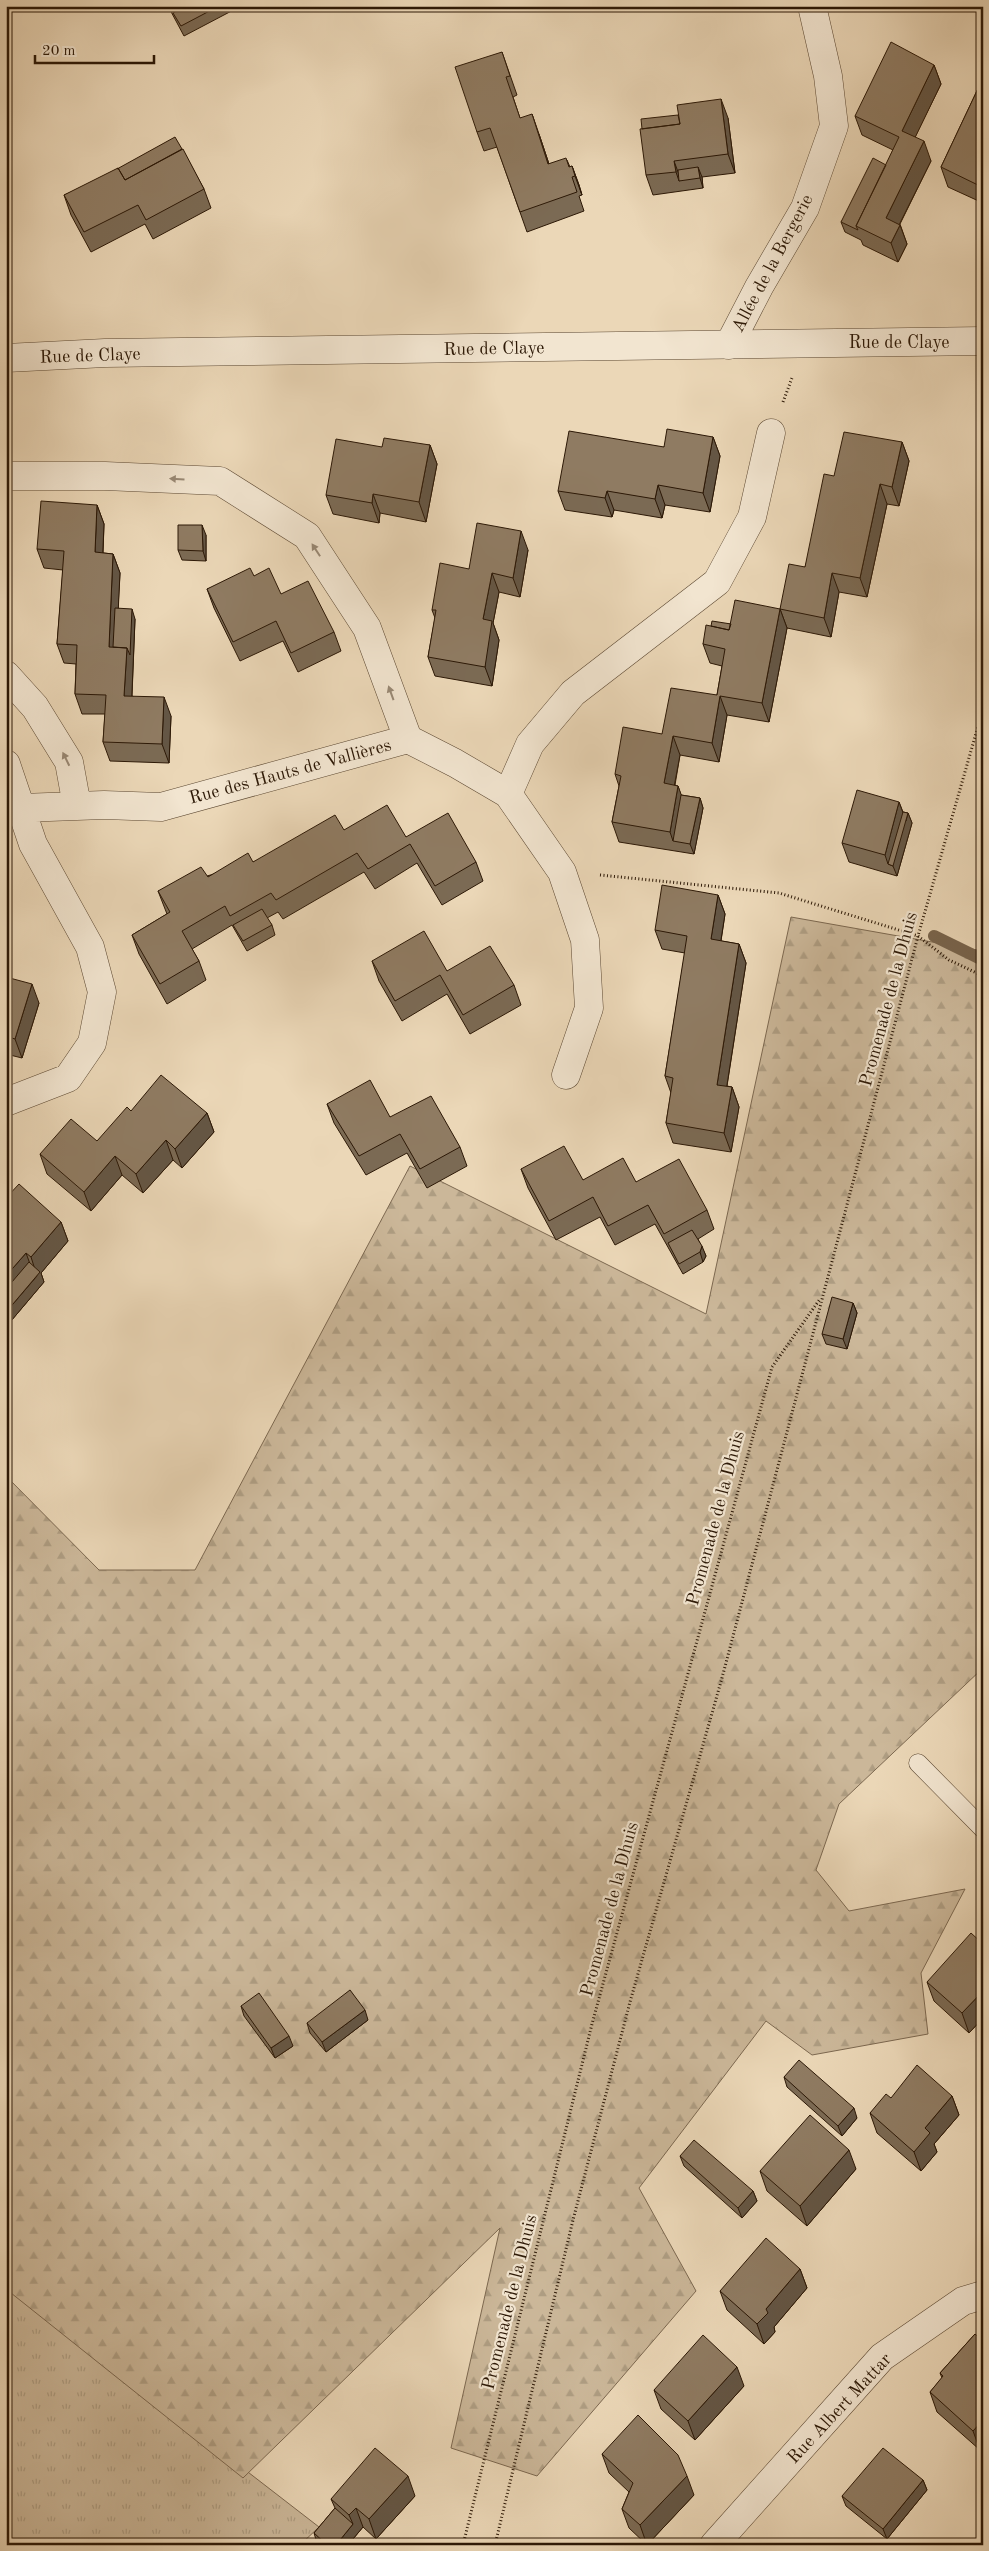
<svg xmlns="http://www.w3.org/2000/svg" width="989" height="2551" font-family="'Old Standard TT',serif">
  <defs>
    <pattern id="grass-tufts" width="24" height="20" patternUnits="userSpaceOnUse" patternTransform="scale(1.25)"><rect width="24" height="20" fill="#cbb799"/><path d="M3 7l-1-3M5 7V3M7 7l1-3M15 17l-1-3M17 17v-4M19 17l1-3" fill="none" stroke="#ae9d82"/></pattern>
    <pattern id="forest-firs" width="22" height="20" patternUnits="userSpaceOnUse" patternTransform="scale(1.25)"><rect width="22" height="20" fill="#cbb799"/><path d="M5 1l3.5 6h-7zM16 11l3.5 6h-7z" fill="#ae9d82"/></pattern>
  </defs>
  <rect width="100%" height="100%" fill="#ebd7b7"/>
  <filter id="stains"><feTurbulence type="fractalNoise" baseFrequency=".004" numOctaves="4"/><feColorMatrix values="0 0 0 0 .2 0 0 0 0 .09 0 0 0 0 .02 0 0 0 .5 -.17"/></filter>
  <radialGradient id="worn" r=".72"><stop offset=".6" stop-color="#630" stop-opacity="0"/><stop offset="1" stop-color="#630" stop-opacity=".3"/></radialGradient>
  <path fill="url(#grass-tufts)" stroke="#7c6850" d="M6,2285L319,2527L300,2545H6Z"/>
  <path fill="url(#forest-firs)" stroke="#7c6850" d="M791,917L983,951V1668L839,1804L816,1870L849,1911L965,1889L921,1973L928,2034L812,2055L766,2021L639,2188L696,2291L537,2476L451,2448L500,2228L243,2478L6,2289V1476L99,1570H195L410,1166L706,1314Z"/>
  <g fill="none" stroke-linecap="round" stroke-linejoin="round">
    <path stroke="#78644c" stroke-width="12" d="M934,936L983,960"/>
    <defs>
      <path id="service" d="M918,1763L983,1829"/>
      <path id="minor" d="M729,345L759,287L805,208L834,126L828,76L812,6
        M6,476H105L220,481L307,536L367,628L408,739
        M6,675L35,707L69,762L77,806
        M408,739L455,763L508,794L562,872L585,940L589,1008L566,1075
        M6,764L33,844L90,947L102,992L92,1043L68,1078L6,1102
        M508,794L530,744L573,693L717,582L752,517L771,433
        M21,808L104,805L161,807L408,739"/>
      <path id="tertiary" d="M6,358L105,353L983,341
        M714,2545L882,2357L963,2301L983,2295"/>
    </defs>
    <use href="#service" stroke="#5c4832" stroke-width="19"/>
    <use href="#minor" stroke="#5c4832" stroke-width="29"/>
    <use href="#tertiary" stroke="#5c4832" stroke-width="29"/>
    <path stroke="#2c1806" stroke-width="3" stroke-dasharray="1 2.5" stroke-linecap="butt" d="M783,402L792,378
      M600,875L779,893L918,936L949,960L983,976
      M463,2545L592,2024L772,1367L820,1299
      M495,2545L573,2220L630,2002L722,1678L918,936L983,709"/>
    <use href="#service" stroke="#f2e5d0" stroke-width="18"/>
    <use href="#minor" stroke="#f2e5d0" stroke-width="28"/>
    <use href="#tertiary" stroke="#f2e5d0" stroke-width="28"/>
  </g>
  <path fill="#7b6a54" stroke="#2c1806" d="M168,6H241L184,36Z
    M502,52L517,95L513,97L520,118L539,134L549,164L567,160L570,167L572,166L579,185L582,195L579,196L584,211L527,232L497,147L484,151L477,132Z
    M934,65L941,84L915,137L931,161L900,224L907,244L898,262L863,245L861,240L845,232L841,222L886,165L893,150L862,135L855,116Z
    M983,78V203L948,187L941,167Z
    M728,118L735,173L702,177L703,188L653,195L646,175Z
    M182,149L204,189L211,208L153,239L145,224L91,252L71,215L64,195Z
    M713,437L720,456L710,512L665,505L662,518L614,510L612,517L565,510L558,491L664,447Z
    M902,442L909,461L899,506L887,504L867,597L839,592L831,637L787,628L780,609L805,567L834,476Z
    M430,445L437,464L426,522L380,513L379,523L333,514L326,495L382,447Z
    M97,505L104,524L103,553L113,554L120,573L118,608L135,619L132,696L171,716L169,763L110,761L103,742L105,714H82L75,694L76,664L64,663L57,644L63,570L44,568L37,549Z
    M206,535V561L182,560L178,550Z
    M528,550L520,597L499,592L493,623L499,640L492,686L435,676L428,657L435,618L432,610L469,569Z
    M254,576L334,632L341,651L298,672L283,641L240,661L214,608L207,589Z
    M731,624L787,628L769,722L727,715L719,762L680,755L675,785L678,786L681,795L700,798L703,808L694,854L619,842L612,822L619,786L615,774L662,734L717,695L722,666L710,663L703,644L711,626Z
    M899,802L903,812L908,813L912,823L897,876L849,862L842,843Z
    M344,830L406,837L476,862L483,881L442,905L417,863L375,889L364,872L283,919L278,912L267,918L272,925L275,935L247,951L232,925L192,949L199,961L206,980L167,1004L139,954L132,935L167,914L158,891L253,862Z
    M718,895L725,914L721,941L739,944L746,963L727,1086L732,1087L739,1107L731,1152L673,1143L666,1123L671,1093L665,1076L685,953L662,949L655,930Z
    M372,961L447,971L514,985L521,1005L470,1034L447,994L402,1021L379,981Z
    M6,977L39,1003L22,1058L6,1054Z
    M327,1104L390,1117L460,1147L467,1166L427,1188L407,1153L366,1175L334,1123Z
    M131,1111L207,1113L214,1132L182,1168L173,1160L143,1193L122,1175L91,1211L47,1174L40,1154L97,1141Z
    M521,1169L583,1180L636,1182L707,1210L714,1229L698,1239L706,1256L703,1262L683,1274L655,1224L615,1245L600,1217L556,1240L528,1188Z
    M6,1198L61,1222L68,1241L41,1273L44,1282L11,1321L6,1317Z
    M853,1303L857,1313L847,1349L826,1344L822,1334Z
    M983,1704V1724L978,1710Z
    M983,1944V2018L969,2033L934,2001L927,1982Z
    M241,2006L293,2046L275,2058L244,2016Z
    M368,2020L326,2052L310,2033L307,2023Z
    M784,2077L857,2118L842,2136L787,2087Z
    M952,2096L959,2115L934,2144L937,2152L921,2171L877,2133L870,2113L891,2098Z
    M680,2156L753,2191L757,2201L742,2218L684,2166Z
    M856,2169L807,2226L767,2191L760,2171Z
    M800,2269L807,2288L774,2327L775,2332L764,2344L727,2310L720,2291Z
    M975,2334L980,2450L937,2412L930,2392L942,2378L940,2373Z
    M744,2386L695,2440L661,2409L654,2390Z
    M602,2454L694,2495L647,2545L629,2528L622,2509L629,2492L609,2473Z
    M923,2480L927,2490L887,2539L846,2506L842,2496Z
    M415,2496L376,2539L363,2527L348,2545H319L317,2543L314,2533L335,2508L331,2499Z"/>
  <path fill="#645645" stroke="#2c1806" d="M934,65L941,84L909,150L902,131Z
    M721,99L728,118L735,173L728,154Z
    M532,114L539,134L552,173L548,164Z
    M924,141L931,161L893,237L886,218Z
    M674,161L681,180L679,181L676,172Z
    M572,166L579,185L582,195L575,176Z
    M698,167L702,177L703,188L700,178Z
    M983,179V194L980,186Z
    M900,225L907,244L898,262L891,243Z
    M713,437L720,456L710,512L703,493Z
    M902,442L909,461L899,506L892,487Z
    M430,445L437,464L426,522L419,502Z
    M880,484L887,504L867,597L860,578Z
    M658,485L665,505L662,518L655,499Z
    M607,491L614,510L612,517L605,498Z
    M373,494L380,513L379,523L372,503Z
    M97,505L104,524L102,572L95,552Z
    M202,525L206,535V561L203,551Z
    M521,531L528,550L520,597L513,578Z
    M113,554L120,573L116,656L109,647Z
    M492,573L499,592L493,623L499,640L492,686L485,667L483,619Z
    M832,573L839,592L831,637L824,618Z
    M132,609L135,619L131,715L124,696L127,648Z
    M780,609L787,628L769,722L762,703Z
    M720,696L727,715L719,762L712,743Z
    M164,697L171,716L169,763L162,744Z
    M673,736L680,755L671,803L664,783Z
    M678,786L685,805L673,841L670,832Z
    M700,798L703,808L694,854L690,844Z
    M899,802L906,821L908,813L912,823L897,876L893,866L888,864L885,855Z
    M718,895L725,914L718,959L711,939Z
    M739,944L746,963L724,1104L717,1085Z
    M32,984L39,1003L22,1058L15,1039Z
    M732,1087L739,1107L731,1152L724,1133Z
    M207,1113L214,1132L182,1168L175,1149Z
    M166,1140L173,1160L143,1193L136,1174Z
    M115,1156L122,1175L91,1211L84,1192Z
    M61,1222L68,1241L41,1273L44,1282L11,1321L7,1311L37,1276L31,1257Z
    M702,1246L706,1256L703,1262L700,1252Z
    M26,1253L33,1272L6,1304V1276Z
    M853,1303L857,1313L847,1349L843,1339Z
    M983,1991V2018L969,2033L962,2013Z
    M365,2010L368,2020L326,2052L322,2042Z
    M289,2036L293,2046L275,2058L271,2048Z
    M952,2096L959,2115L934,2144L937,2152L921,2171L914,2152L925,2128Z
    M854,2108L857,2118L842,2136L838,2126Z
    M849,2150L856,2169L807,2226L800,2206Z
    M753,2191L757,2201L742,2218L738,2208Z
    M800,2269L807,2288L774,2327L775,2332L764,2344L757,2324L766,2309Z
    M737,2367L744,2386L695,2440L688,2421Z
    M983,2404V2447L980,2450L973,2431L979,2409Z
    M408,2476L415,2496L376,2539L369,2519Z
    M687,2476L694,2495L647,2545L640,2525Z
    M923,2480L927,2490L887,2539L883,2529Z
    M356,2508L363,2527L348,2545H336L353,2524L349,2515Z"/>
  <path fill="#8f7b62" stroke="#2c1806" d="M185,6H219L181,26L173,13Z
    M891,42L934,65L902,131L924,141L886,218L900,225L891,243L856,226L899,137L855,116Z
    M502,52L510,76L506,77L520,118L532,114L548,164L566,158L569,167L572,166L575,176L572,177L577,192L520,212L490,128L477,132L455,67Z
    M983,78V179L980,186L941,167Z
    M721,99L728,154L674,161L676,172L646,175L640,129L680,124L677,105Z
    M678,115L680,124L642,129L641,119Z
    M175,137L182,149L125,180L118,168L117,169Z
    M183,149L204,189L146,220L138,205L84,232L64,195L118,168L125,180Z
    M873,158L886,165L856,226L858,230L841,222Z
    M698,167L700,178L679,181L678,170Z
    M667,429L713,437L703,493L658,485L655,499L607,491L605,498L558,491L569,431L664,447Z
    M844,432L902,442L892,487L880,484L860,578L832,573L824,618L780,609L789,564L805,567L824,474L834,476Z
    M384,438L430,445L419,502L373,494L372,503L326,495L336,439L382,447Z
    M41,501L97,505L95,552L113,554L109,647L127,648L124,696L164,697L162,744L103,742L106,695L75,694L77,645L57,644L64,551L37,549Z
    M477,523L521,531L513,578L492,573L483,619L492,621L485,667L428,657L436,610H432L440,563L469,569Z
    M178,525H202L203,551L178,550Z
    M250,568L254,576L269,568L281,594L308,581L334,632L291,653L276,621L233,642L207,589Z
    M735,600L780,609L762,703L720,696L712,743L673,736L664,783L678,786L670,832L612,822L621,776L615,774L623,727L662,734L671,688L717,695L725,649L703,644L706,625L729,630Z
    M115,608L132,609L130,655L127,648L113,647Z
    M712,621L731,624L729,630L711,626Z
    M857,790L899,802L885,855L842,843Z
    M681,795L700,798L690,844L673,841Z
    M387,805L406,837L448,813L476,862L435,886L410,844L368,869L357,853L276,900L271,893L230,916L225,906L182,931L199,961L160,984L132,935L170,912L158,891L201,867L208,877L248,853L253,862L335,815L344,830Z
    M903,812L908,813L893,866L888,864Z
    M662,885L718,895L711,939L739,944L717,1085L732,1087L724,1133L666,1123L673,1078L665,1076L687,936L655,930Z
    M262,909L272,925L243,941L233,925Z
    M424,931L447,971L490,946L514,985L463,1015L440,975L395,1001L372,961Z
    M6,977L32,984L15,1039L6,1036Z
    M161,1075L207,1113L175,1149L166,1140L136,1174L115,1156L84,1192L40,1154L71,1119L97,1141L127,1107L131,1111Z
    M370,1080L390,1117L431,1096L460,1147L420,1169L400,1134L359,1156L327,1104Z
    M564,1146L583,1180L623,1158L636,1182L679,1159L707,1210L664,1234L648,1205L608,1226L593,1197L549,1221L521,1169Z
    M19,1184L61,1222L31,1257L26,1253L6,1276V1198Z
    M692,1230L702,1246L700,1252L679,1264L668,1243Z
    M29,1262L40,1272L7,1311L6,1310V1289Z
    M832,1297L853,1303L843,1339L822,1334Z
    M983,1704V1714L978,1710Z
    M971,1933L983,1944V1991L962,2013L927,1982Z
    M350,1990L365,2010L322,2042L307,2023Z
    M259,1993L289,2036L271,2048L241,2006Z
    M799,2060L854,2108L838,2126L784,2077Z
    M917,2065L952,2096L925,2128L930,2133L914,2152L870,2113L886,2094L891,2098Z
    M810,2115L849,2150L800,2206L760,2171Z
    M694,2140L753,2191L738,2208L680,2156Z
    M766,2238L800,2269L766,2309L768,2313L757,2324L720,2291Z
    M975,2334L983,2341V2404L979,2409L983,2412V2420L973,2431L930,2392L943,2376L940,2373Z
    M703,2335L737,2367L688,2421L654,2390Z
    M638,2415L678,2455L687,2476L640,2525L622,2509L633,2483L602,2454Z
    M375,2448L408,2476L369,2519L356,2508L349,2515L331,2499Z
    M883,2448L923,2480L883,2529L842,2496Z
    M335,2508L353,2524L336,2545H327L314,2533Z
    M803,2541L807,2545H800Z"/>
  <defs><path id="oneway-solid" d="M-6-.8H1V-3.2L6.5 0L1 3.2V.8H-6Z" transform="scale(1.25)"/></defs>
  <g fill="#998975">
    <use href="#oneway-solid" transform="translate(177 479) rotate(-177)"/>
    <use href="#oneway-solid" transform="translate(316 550) rotate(-123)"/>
    <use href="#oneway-solid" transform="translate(391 693) rotate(-110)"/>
    <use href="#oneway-solid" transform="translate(66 759) rotate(-116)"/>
  </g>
  <g text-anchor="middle" stroke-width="4.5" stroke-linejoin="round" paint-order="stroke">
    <g font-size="18" fill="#2c1806" stroke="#f2e5d0">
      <text transform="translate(772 263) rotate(-62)" y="6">Allée de la Bergerie</text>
      <text x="899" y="348">Rue de Claye</text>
      <text transform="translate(494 348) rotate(-1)" y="6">Rue de Claye</text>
      <text transform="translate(90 355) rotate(-2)" y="6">Rue de Claye</text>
      <text transform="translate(290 771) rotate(-15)" y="6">Rue des Hauts de Vallières</text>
      <text transform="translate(888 999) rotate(-75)" y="6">Promenade de la Dhuis</text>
      <text transform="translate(715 1518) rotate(-75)" y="6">Promenade de la Dhuis</text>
      <text transform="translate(609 1909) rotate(-75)" y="6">Promenade de la Dhuis</text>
      <text transform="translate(509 2302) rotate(-76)" y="6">Promenade de la Dhuis</text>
      <text transform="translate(839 2408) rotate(-47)" y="6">Rue Albert Mattar</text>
    </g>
  </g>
  <rect width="989" height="2551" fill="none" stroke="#ebd7b7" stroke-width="25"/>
  <rect x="8" y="8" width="974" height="2536" fill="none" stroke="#2c1806" stroke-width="2.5"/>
  <rect x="12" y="12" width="964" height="2526" fill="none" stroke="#2c1806"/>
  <path d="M35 55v8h119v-8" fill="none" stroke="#2c1806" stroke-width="2.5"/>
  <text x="42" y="55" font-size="15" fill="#2c1806" stroke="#f2e5d0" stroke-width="4" paint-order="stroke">20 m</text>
  <rect width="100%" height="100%" filter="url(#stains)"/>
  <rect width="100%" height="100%" fill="url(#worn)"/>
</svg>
